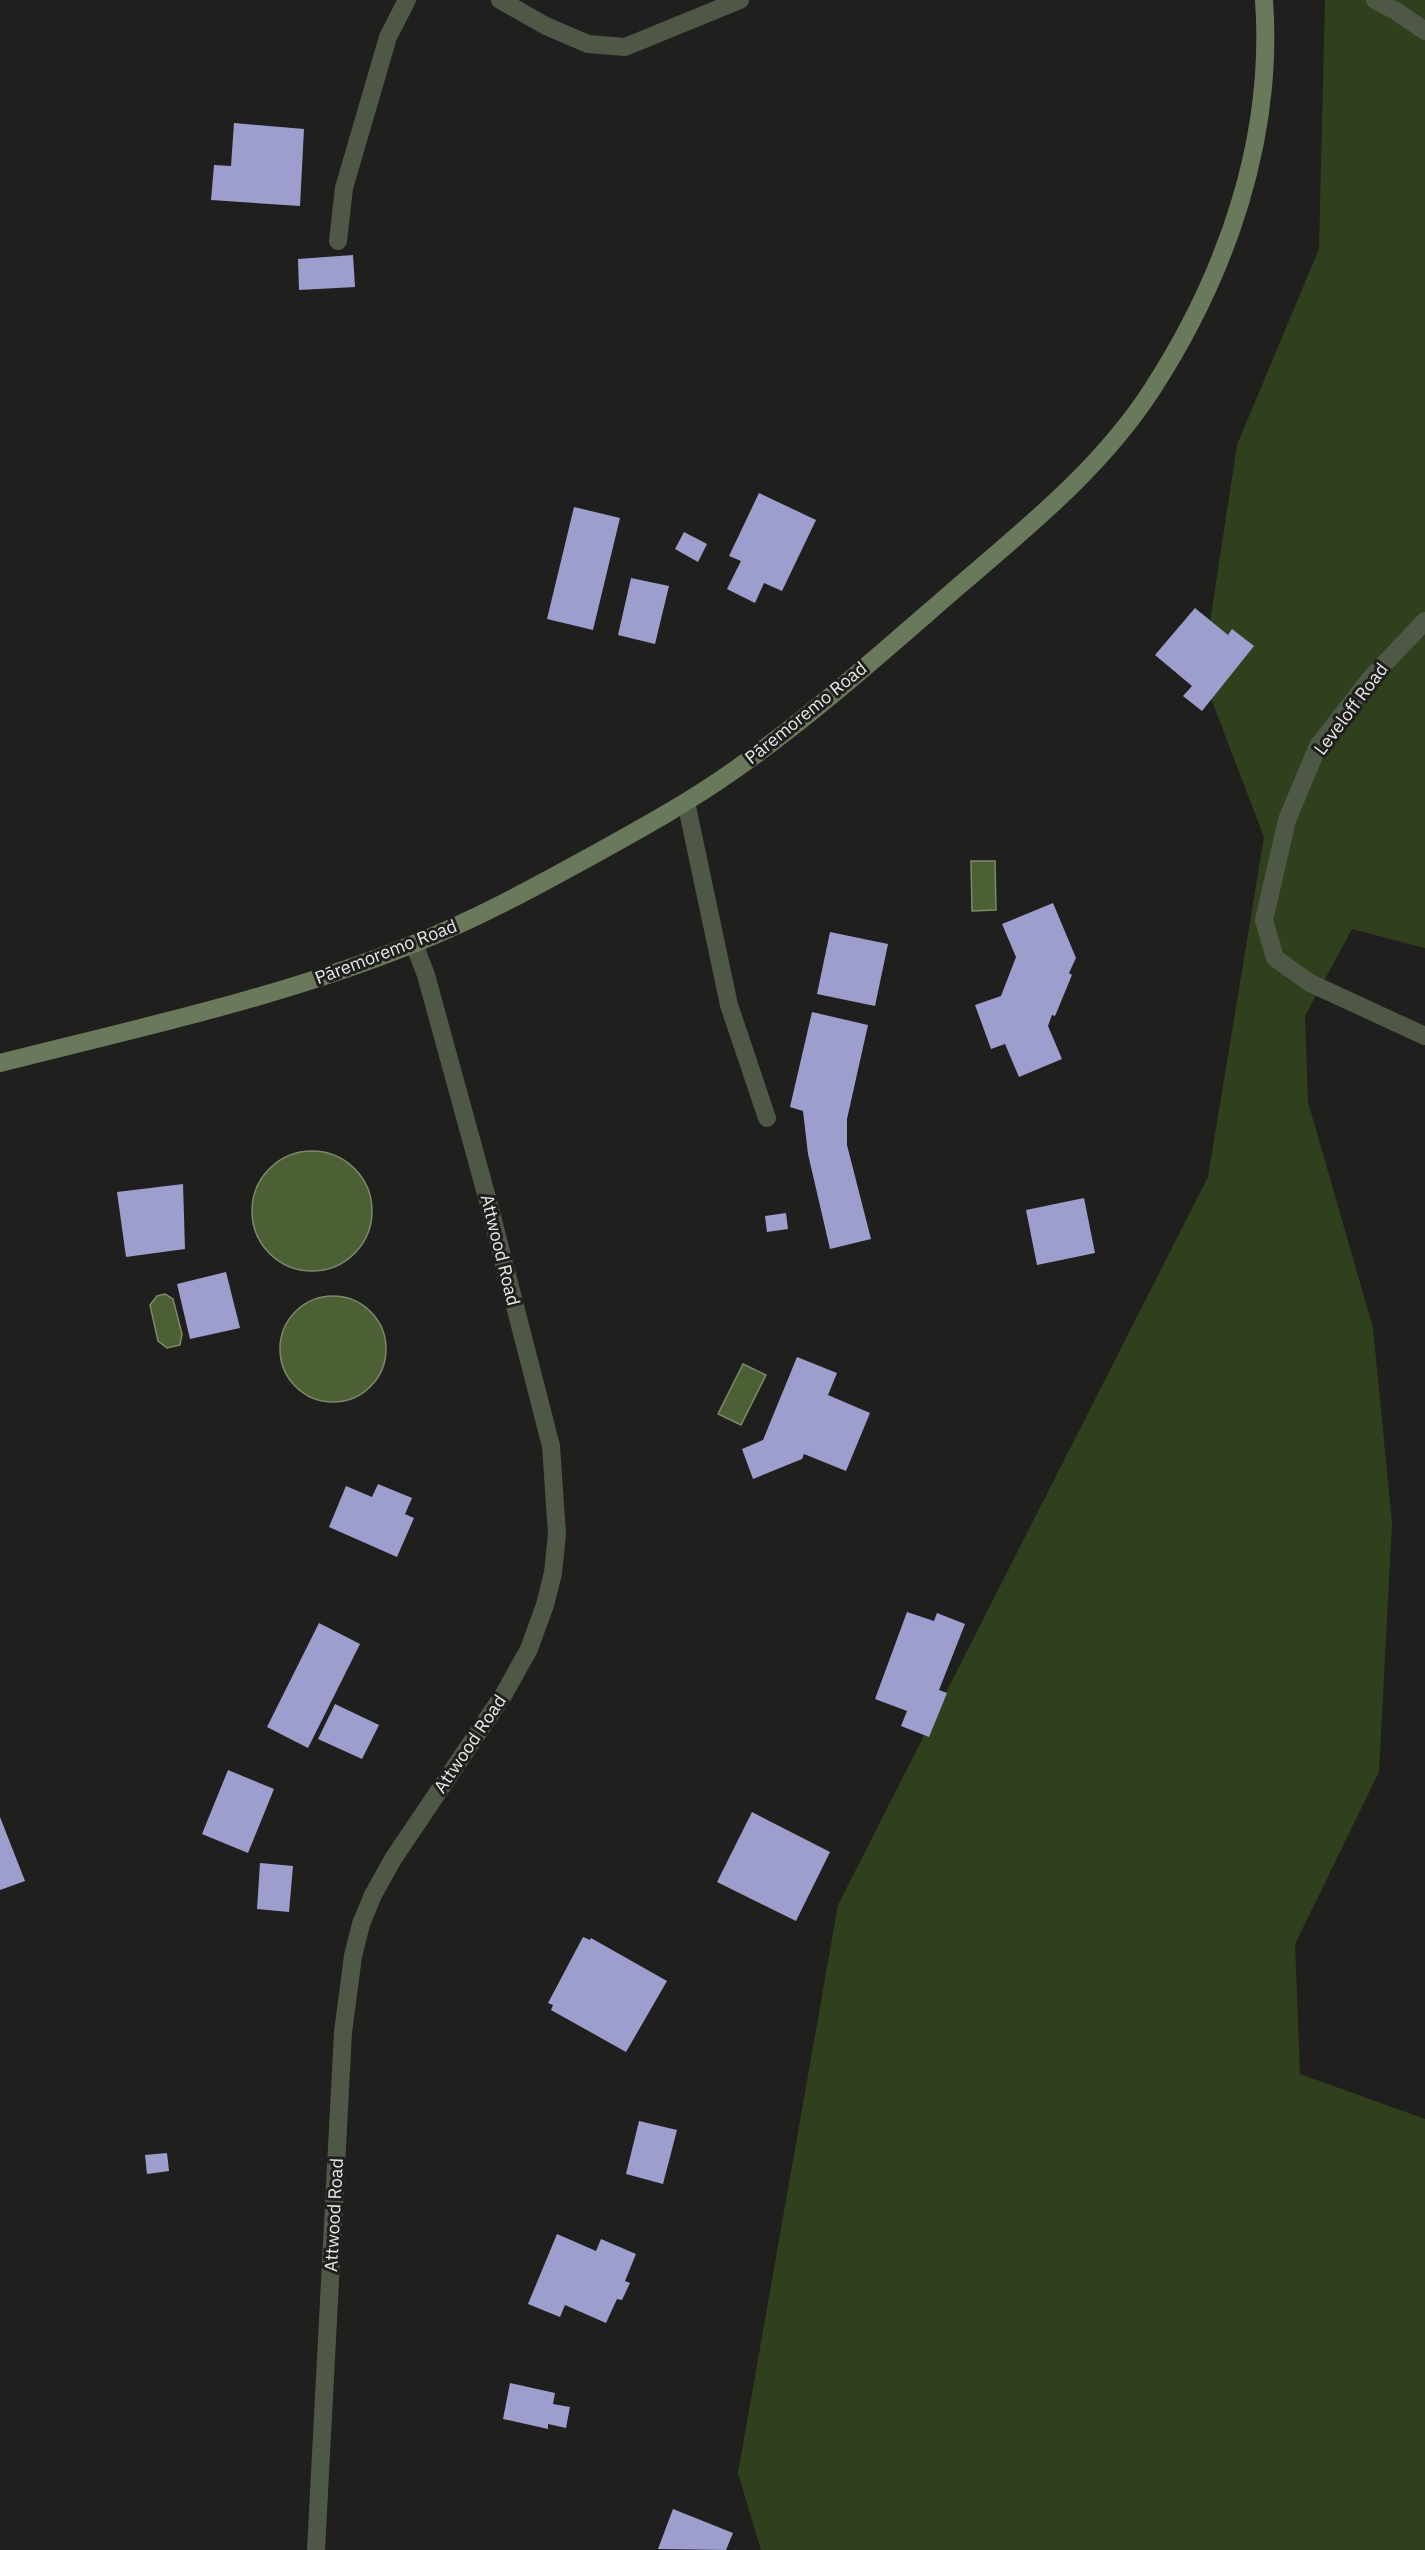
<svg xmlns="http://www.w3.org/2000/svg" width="1425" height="2550" font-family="'IBM Plex Sans',sans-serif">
  <rect width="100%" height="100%" fill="#1f201e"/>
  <path fill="#30401d" d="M1325,0H1425V948L1352,929L1305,1016L1308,1102L1373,1328L1392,1523L1379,1772L1295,1944L1300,2074L1425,2119V2550H761L738,2473L838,1905L1208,1177L1264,837L1202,675L1237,445L1319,249Z"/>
  <path fill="#4d6035" stroke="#7c896b" stroke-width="1.5" d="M971,861H995L996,910L972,911Z
    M252 1211a60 60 0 1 1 120 0a60 60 0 1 1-120 0Z
    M165,1294L173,1299L182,1334L180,1345L167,1348L158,1341L150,1305L157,1296Z
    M280 1349a53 53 0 1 1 106 0a53 53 0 1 1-106 0Z
    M743,1364L766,1375L741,1425L718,1414Z"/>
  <path fill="#9e9ece" d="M234,123L304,129L300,206L211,200L214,165L231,166Z
    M353,255L355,287L299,290L298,259Z
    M759,493L816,520L782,591L764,583L755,603L727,589L741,561L729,556Z
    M574,507L620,518L593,630L547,619Z
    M684,532L707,544L698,562L675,549Z
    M631,578L669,586L655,644L618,635Z
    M1195,608L1228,635L1232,629L1254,646L1202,711L1183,696L1192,686L1155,655Z
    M1053,903L1076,958L1069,973L1072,975L1055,1016L1052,1015L1048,1026L1062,1059L1019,1077L1005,1044L991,1049L975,1005L1001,996L1016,957L1002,924Z
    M830,932L888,944L875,1006L817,994Z
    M812,1012L868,1025L847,1119V1145L871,1239L830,1249L808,1154L803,1111L790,1107Z
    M183,1184L185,1249L126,1257L117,1192Z
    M1084,1198L1095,1253L1037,1265L1026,1210Z
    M786,1213L788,1229L767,1232L765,1216Z
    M226,1272L240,1328L190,1339L177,1284Z
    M797,1357L837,1373L828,1395L870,1413L846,1471L804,1454L802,1459L753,1479L742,1449L763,1440Z
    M378,1484L412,1498L405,1514L414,1518L397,1557L329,1527L346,1486L372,1497Z
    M907,1612L934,1621L937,1613L965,1624L939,1690L947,1693L929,1737L901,1726L907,1711L875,1699Z
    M319,1623L360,1644L308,1748L267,1727Z
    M335,1704L379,1725L362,1759L318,1739Z
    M228,1770L274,1789L248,1853L202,1834Z
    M752,1812L830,1852L796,1921L717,1882Z
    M0,1817L25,1881L0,1890Z
    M260,1863L293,1866L289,1912L257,1909Z
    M583,1937L590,1940L591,1938L667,1981L626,2052L551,2010L553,2005L548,2003Z
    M639,2121L677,2130L663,2184L626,2174Z
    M167,2153L169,2171L147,2174L145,2155Z
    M557,2234L596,2251L601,2239L636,2254L625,2281L630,2283L622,2300L617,2299L606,2323L565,2305L560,2317L528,2304Z
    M510,2383L555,2393L553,2404L570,2407L566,2428L548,2424V2429L503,2419Z
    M673,2509L733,2533L726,2550L658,2549Z"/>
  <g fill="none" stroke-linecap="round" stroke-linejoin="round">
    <path stroke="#4f5846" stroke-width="18" d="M500,0L546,26L588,44L625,47L740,0
      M338,241L344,188L388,37L407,0
      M686,802L729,1005L767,1118"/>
    <path stroke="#4f5846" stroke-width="18" d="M1375,0L1396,11L1425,31
      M1425,621L1370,679L1318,746L1287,820L1264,920L1275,958L1310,983L1425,1036
      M316,2550L343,2032L353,1956L361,1924L373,1895L393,1859L504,1694L529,1649L545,1605L553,1573L557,1534L551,1446L488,1201L426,975L414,944"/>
    <path stroke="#6a785b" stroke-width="18" d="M0,1063C138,1028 278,998 411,945C475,920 535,887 595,854C642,828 689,802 733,771C813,715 886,649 960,585C1030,525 1103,466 1153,388C1227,273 1274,138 1264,0"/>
  </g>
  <g text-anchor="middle" stroke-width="6" stroke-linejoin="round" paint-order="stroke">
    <g font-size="18" fill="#e9eae8" stroke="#1f201e">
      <text transform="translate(1351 709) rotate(-53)" y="6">Leveloff Road</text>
      <text transform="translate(806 713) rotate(-39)" y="6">Pāremoremo Road</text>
      <text transform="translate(386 952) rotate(-21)" y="6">Pāremoremo Road</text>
      <text transform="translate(500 1250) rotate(76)" y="6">Attwood Road</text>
      <text transform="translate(470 1744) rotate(-56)" y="6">Attwood Road</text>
      <text transform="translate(334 2215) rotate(-87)" y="6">Attwood Road</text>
    </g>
  </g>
</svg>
